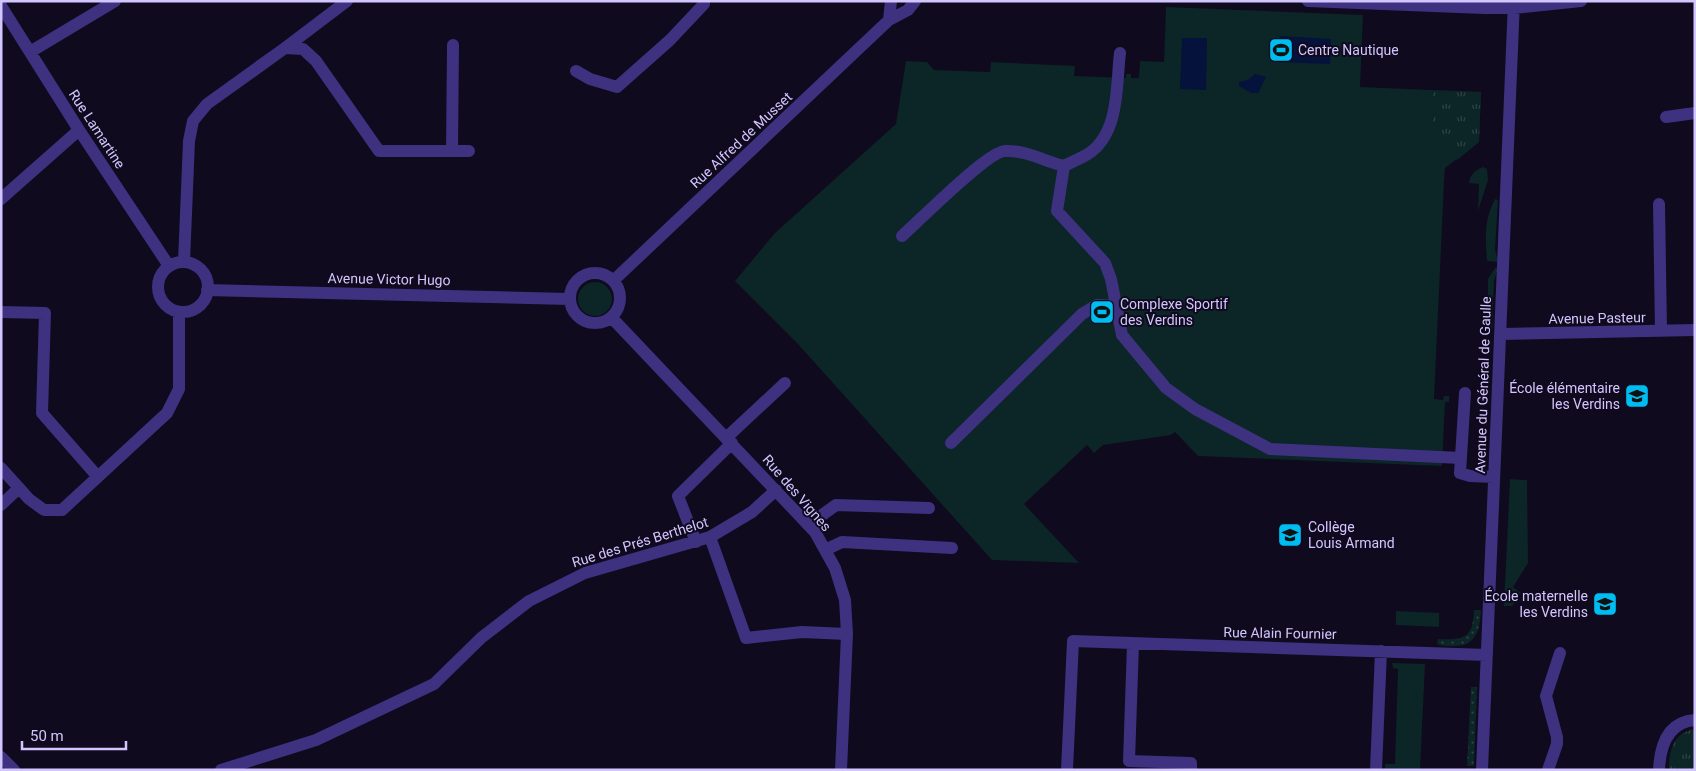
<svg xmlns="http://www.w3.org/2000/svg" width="1696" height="771" font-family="Roboto,sans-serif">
  <defs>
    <pattern id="park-tufts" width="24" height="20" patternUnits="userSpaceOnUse" patternTransform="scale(1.25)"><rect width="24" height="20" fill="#0c2527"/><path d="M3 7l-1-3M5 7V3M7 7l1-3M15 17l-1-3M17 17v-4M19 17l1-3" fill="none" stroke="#2e4347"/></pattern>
    <pattern id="garden-dots" width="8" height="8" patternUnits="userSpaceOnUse" patternTransform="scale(1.25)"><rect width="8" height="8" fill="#0c2527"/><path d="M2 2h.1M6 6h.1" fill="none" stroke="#2e4347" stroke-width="1.8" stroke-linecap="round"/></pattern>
  </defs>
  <rect width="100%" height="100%" fill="#0f0a1d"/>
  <path fill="#0c2527" d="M1166,7L1363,15L1360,87L1481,92L1479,142L1445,168L1444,182L1434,399L1443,400L1444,396H1449V402H1445L1442,466L1198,456L1175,432L1171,435L1103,445L1094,453L1087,445L1024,504L1079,563L992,560L797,343L735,281L775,233L896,124L906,61L927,62L934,70L990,72L991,62L1075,66L1074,76L1126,78V74H1131V78H1139L1140,61L1164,62Z
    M1483,167L1487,169L1488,180L1478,211L1479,184L1469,183C1470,175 1475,170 1483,167Z
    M1495,199L1498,200L1495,249L1498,262L1487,261C1485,238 1484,220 1495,199Z
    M1495,268H1498L1494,281L1492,331L1480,330L1488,296V279Z
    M578 299a17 17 0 1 1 34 0a17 17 0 1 1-34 0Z
    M1510,479L1527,480L1528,563L1513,587L1521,593L1512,606H1504Z
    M1396,611L1439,613V627L1396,625Z
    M1392,663L1425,664L1420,770H1385V764H1395L1398,669L1393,668Z"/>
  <path fill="url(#park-tufts)" d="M1433,91L1481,92L1479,142L1457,160L1433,131Z
    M1695,729V770H1669C1669,750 1673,733 1695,729Z"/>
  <path fill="url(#garden-dots)" d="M1474,610H1481C1480,630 1476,647 1453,646C1447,646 1442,646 1437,644L1438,639C1464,640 1473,639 1474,610Z
    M1471,687H1477L1474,766H1467Z"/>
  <path fill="#05123b" d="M1280,36L1331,39L1330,64L1278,62Z
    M1182,38H1207L1206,90L1180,89Z
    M1255,74L1266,77L1258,93H1251L1239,86V82L1248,80Z"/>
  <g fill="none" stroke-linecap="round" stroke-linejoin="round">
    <path stroke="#3d3180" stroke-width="12" d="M1308,1L1484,8H1514L1581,1
      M1,6L79,130L169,266
      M889,20L891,1
      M285,48L347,1
      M30,52L115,1
      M576,71L590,79L617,87L670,40L704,4V1
      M1666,117L1695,113
      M452,151L453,45
      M1064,166L1057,211L1105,263L1111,279L1122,335L1166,388L1195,409L1270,449L1461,458
      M1,199L79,130
      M1659,204L1661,331
      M902,236C919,221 988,151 1005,151C1026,150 1044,161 1064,166C1072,162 1081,158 1088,154C1120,133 1116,85 1120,53
      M184,262L189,141L193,121L207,104L285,48L303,49L316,61L379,151H469
      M158 287a25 25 0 1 1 50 0a25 25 0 1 1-50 0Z
      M570 298a25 25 0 1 1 50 0a25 25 0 1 1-50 0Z
      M613,281L889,20L908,10L915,1
      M207,290L569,299
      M1,312L45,313L42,413L98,477
      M611,317L815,532L835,568L845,600L847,634L841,770
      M1501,334L1695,330
      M1465,393L1460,473L1470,476L1494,477
      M726,438L785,383
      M951,443L1082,314L1097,305L1116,306
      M1,468L29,499L44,510H62L167,413L179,389V312
      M1,505L19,488
      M808,525L836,505L929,508
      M710,537L746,638L802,632L847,634
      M696,542L678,496L732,443
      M825,550L842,542L952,548
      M1133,644L1129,761L1191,763V770
      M1,757L14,770
      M221,770L316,740L434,684L481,638L529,601L585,573L710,537L752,512L776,490
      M1067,770L1073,641L1487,655
      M1376,770L1381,651
      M1482,770L1514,1
      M1548,770L1557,744V737L1546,696L1560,653
      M1659,770C1660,747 1667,722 1695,720"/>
  </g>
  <defs>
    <symbol id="stadium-square" viewBox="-11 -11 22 22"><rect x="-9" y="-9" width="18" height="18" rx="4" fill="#00bdf1" stroke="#0f0a1d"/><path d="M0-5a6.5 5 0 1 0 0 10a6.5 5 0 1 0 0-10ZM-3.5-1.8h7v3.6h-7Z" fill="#111"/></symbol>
    <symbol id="school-square" viewBox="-11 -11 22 22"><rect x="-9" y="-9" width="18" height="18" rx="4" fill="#00bdf1" stroke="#0f0a1d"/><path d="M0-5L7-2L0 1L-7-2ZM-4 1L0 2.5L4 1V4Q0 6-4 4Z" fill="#111"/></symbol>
  </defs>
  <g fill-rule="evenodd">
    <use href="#stadium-square" x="1267" y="36" width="28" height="28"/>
    <use href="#stadium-square" x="1088" y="298" width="28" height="28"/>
    <use href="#school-square" x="1623" y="382" width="28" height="28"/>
    <use href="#school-square" x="1276" y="521" width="28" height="28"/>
    <use href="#school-square" x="1591" y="590" width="28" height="28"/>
  </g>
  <g text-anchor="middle" stroke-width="4" stroke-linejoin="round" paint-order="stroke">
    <g font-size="14" fill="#d3c6ff" stroke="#0f0a1d" text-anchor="start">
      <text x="1298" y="55">Centre Nautique</text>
      <text x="1120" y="309">Complexe Sportif<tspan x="1120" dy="16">des Verdins</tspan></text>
      <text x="1620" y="393" text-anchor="end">École élémentaire<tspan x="1620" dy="16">les Verdins</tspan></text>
      <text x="1308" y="532">Collège<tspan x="1308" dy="16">Louis Armand</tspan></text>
      <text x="1588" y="601" text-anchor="end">École maternelle<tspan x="1588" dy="16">les Verdins</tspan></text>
    </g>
    <g font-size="14" fill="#d3c6ff" stroke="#0f0a1d">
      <text transform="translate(97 129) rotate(57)" y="5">Rue Lamartine</text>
      <text transform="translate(741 140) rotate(-43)" y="5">Rue Alfred de Musset</text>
      <text transform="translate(389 279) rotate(1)" y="5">Avenue Victor Hugo</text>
      <text transform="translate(1597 318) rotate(-1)" y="5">Avenue Pasteur</text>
      <text transform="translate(1483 385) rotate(-88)" y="5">Avenue du Général de Gaulle</text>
      <text transform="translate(797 493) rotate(49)" y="5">Rue des Vignes</text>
      <text transform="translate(640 542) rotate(-17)" y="5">Rue des Prés Berthelot</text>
      <text transform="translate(1280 633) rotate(1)" y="5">Rue Alain Fournier</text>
    </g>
  </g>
  <rect width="1696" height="771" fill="none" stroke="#d3c6ff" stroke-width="5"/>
  <path d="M22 741v8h104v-8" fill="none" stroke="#d3c6ff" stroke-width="2.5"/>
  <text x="30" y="741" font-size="15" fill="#d3c6ff" stroke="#0f0a1d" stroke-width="4" paint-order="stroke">50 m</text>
</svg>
